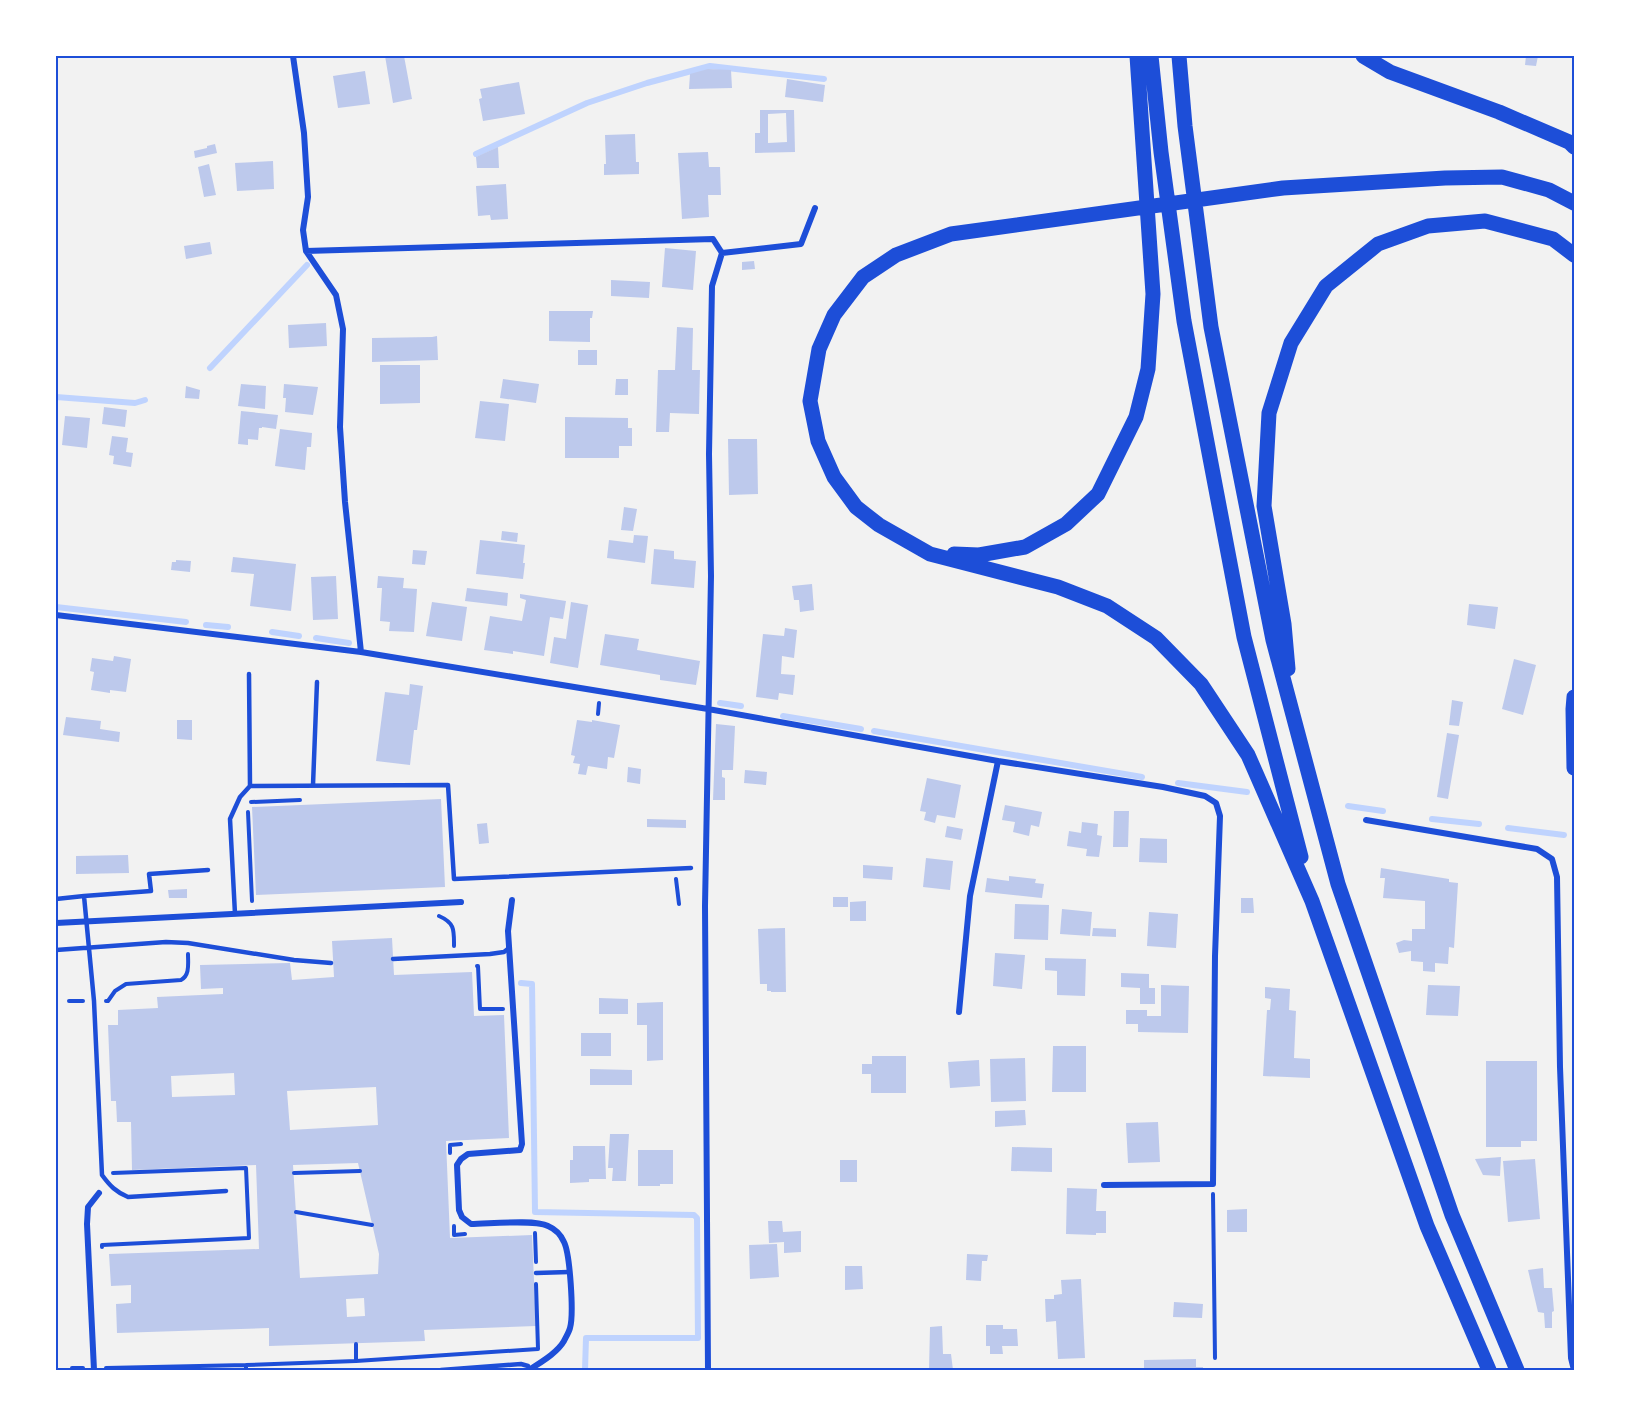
<svg xmlns="http://www.w3.org/2000/svg" width="1630" height="1426" font-family="'Archivo Narrow',sans-serif">
  <rect width="100%" height="100%" fill="#f2f2f2"/>
  <g fill="none" stroke-linecap="round" stroke-linejoin="round">
    <path stroke="#bfd3fe" stroke-width="6" d="M476,154L587,103L647,83L710,66L824,79
      M210,368L307,265
      M56,397L135,403L145,400
      M56,607L186,622
      M206,625L228,627
      M272,632L299,636
      M316,638L349,643
      M720,703L741,706
      M783,716L861,729
      M874,731L1142,777
      M1178,783L1247,792
      M1348,806L1383,811
      M1432,819L1479,824
      M1508,828L1564,835
      M521,983L532,984L535,1212L694,1215L697,1218L698,1338H586L585,1370"/>
  </g>
  <path fill="#bdc9ec" fill-rule="evenodd" d="M385,56H404L412,99L393,103Z
    M1526,56H1538L1536,66L1525,65Z
    M708,69L731,70L732,88L689,89L690,74Z
    M365,71L370,104L338,108L333,76Z
    M787,79L825,85L823,102L785,97Z
    M519,82L525,114L483,121L479,99L482,98L480,89Z
    M760,110H794L795,152L755,153V133H760ZM786,113L787,142L768,143V114Z
    M635,134L636,162H639V174L604,175V164H606L605,135Z
    M215,144L217,153L195,158L194,151L207,148V146Z
    M498,147L499,168H477L476,157Z
    M708,152L709,167H720L721,195H708L709,217L682,219L678,153Z
    M273,161L274,189L237,191L235,163Z
    M209,164L216,195L204,197L198,167Z
    M506,184L508,219L491,220L490,215L478,216L476,186Z
    M210,242L212,254L186,259L184,246Z
    M665,248L696,251L693,290L662,287Z
    M754,261L755,269L742,270V262Z
    M611,280L650,282L649,298L611,296Z
    M549,311H593L592,318H590V342L549,341Z
    M326,323L327,346L289,348L288,325Z
    M677,327L693,328L692,370H700L699,414L670,413L669,432H656L658,370H675Z
    M437,336L438,360L372,362V338L432,337Z
    M578,350H597V365H578Z
    M380,365H420V403L380,404Z
    M503,379L539,384L536,403L500,398Z
    M616,379H628V395H615Z
    M241,384L266,386L265,409L238,406Z
    M284,384L318,387L313,415L285,412L286,398H283Z
    M186,386L200,390L199,399L185,398Z
    M480,401L509,404L505,441L475,438Z
    M104,407L127,410L125,427L102,424Z
    M241,411L278,415L276,429L262,427V428H259L258,440L248,439V445L238,444Z
    M65,416L90,418L87,448L62,445Z
    M565,417L628,418V428H632V446H619V458H565Z
    M280,429L312,433L311,447H307L305,470L275,466Z
    M112,436L128,438L126,452L133,453L131,467L113,464L114,456L109,455Z
    M728,439H757L758,494L729,495Z
    M624,507L637,509L633,531L621,530Z
    M502,531L518,533L517,542L501,540Z
    M634,535L648,536L645,563L607,558L609,540L633,543Z
    M480,540L525,545L523,563H525L523,579L476,574Z
    M654,549L674,551V559L696,561L694,588L651,584Z
    M413,550L427,551L425,565L412,564Z
    M233,557L296,564L291,611L250,606L254,574L231,572Z
    M176,560L191,561L190,572L171,570L172,562H176Z
    M336,576L338,619L313,620L311,577Z
    M378,576L404,578L403,588L417,589L414,632L389,631L390,622L380,621L382,588H377Z
    M812,584L814,610L800,612L799,600H794L792,586Z
    M467,588L508,593L507,606L465,601Z
    M520,594L566,601L563,619L550,617L544,656L513,651V654L484,650L490,616L522,621L526,600L520,598Z
    M432,602L467,607L462,641L426,636Z
    M571,602L588,605L578,668L550,663L554,637L566,639Z
    M1469,604L1498,607L1495,629L1467,625Z
    M785,628L797,630L794,658L782,656L781,674L795,675L793,695L779,693L778,700L756,697L763,634L784,636Z
    M605,634L639,639L637,650L700,661L696,685L660,680V675L600,665Z
    M114,656L131,659L126,692L110,690V693L91,690L94,672L90,671L92,658L113,661Z
    M1514,659L1536,665L1523,715L1502,709Z
    M410,684L423,686L417,730H414L410,765L376,761L385,692L409,695Z
    M1452,700L1463,702L1459,726L1449,725Z
    M66,717L101,721L100,729L120,732L119,742L63,735Z
    M177,720H192V740L177,739Z
    M577,720L592,722V720L620,725L614,758L608,757L607,769L588,766L586,775L578,774L580,764L573,763L575,756L571,755Z
    M716,724L735,726L733,770H722V777L725,778V800H713Z
    M1447,733L1459,735L1448,799L1437,797Z
    M628,767L641,769L640,784L627,782Z
    M745,770L767,772L766,785L744,783Z
    M927,778L961,785L955,818L937,815L935,823L924,820L926,812L920,811Z
    M441,799L445,887L256,895L252,807Z
    M1005,805L1042,812L1039,827L1031,825L1029,836L1013,832L1015,822L1002,820Z
    M1114,811H1129L1128,847H1113Z
    M647,819L686,820V828L647,827Z
    M1082,822L1098,824L1097,835L1102,836L1099,857L1086,856L1087,849L1067,846L1069,831L1081,833Z
    M487,823L489,843L479,844L477,824Z
    M947,826L963,829L961,840L945,837Z
    M1140,838L1167,839V863L1139,862Z
    M128,855L129,873L76,874V856Z
    M926,858L953,861L950,890L923,887Z
    M863,865L893,867L892,880L863,878Z
    M1381,868L1449,879V882L1458,883L1454,948L1449,947L1448,964L1435,963V972L1423,971V962L1411,961V951L1399,953L1396,943L1404,940L1412,941V929H1425V901L1383,898L1385,878H1380Z
    M1009,876L1036,879L1035,883L1044,884L1042,898L985,892L987,878L1009,881Z
    M187,889V898H169L168,890Z
    M833,897H848V907H833Z
    M1241,898H1253L1254,913H1241Z
    M866,901V921H850V902Z
    M1015,904L1049,905L1048,940L1014,939Z
    M1062,909L1092,912L1090,936L1060,934Z
    M1149,912L1178,914L1176,948L1147,946Z
    M785,928L786,992H771V991H767V984H760L758,929Z
    M1093,928L1116,929V937L1092,936Z
    M392,938L394,975L472,972L474,1016L504,1015L509,1138L446,1141L450,1238L532,1235L536,1326L424,1330L425,1341L269,1346V1328L117,1333L116,1304L131,1303V1285L111,1286L109,1254L259,1249L256,1165L132,1170L131,1122H117L116,1101H111L108,1025H118V1010L158,1008L157,997L223,994V988L201,989L200,965L290,963L292,980L334,977L332,941ZM234,1073L235,1095L172,1097L171,1076ZM376,1087L378,1125L290,1130L287,1091ZM358,1163L379,1254L378,1274L300,1278L293,1165ZM364,1298L365,1316L347,1317L346,1299Z
    M995,953L1025,955L1022,989L993,986Z
    M1045,958L1086,959L1085,996L1057,995V971L1045,970Z
    M1121,973L1149,974V988H1155V1004H1140V988L1121,987Z
    M1161,985L1189,986L1188,1033L1138,1032V1024H1126V1010H1147V1016H1161Z
    M1428,985L1460,986L1458,1016L1426,1015Z
    M1265,987L1290,989L1289,1010L1296,1011L1294,1058L1310,1059V1078L1263,1076L1267,1010H1270L1271,999L1265,998Z
    M599,998L628,999V1014H599Z
    M663,1002V1060L647,1061V1025H637V1003Z
    M581,1033H611V1056H581Z
    M1053,1046H1086V1092H1052Z
    M872,1056H906V1093H871V1074H862V1064H872Z
    M1025,1058L1026,1101L991,1102L990,1059Z
    M979,1060L980,1086L950,1088L948,1062Z
    M1486,1061H1537V1141H1521V1147H1486Z
    M590,1069L632,1070V1085H590Z
    M1025,1110L1026,1125L995,1127V1111Z
    M1158,1122L1160,1162L1128,1163L1126,1123Z
    M610,1134H629L626,1181H612L613,1168H608Z
    M573,1146H605L606,1179H589V1182L570,1183V1160H573Z
    M1012,1147L1052,1148V1172L1011,1171Z
    M638,1150H673V1184H660V1186H638Z
    M1501,1157L1500,1176L1483,1175L1475,1159Z
    M1535,1159L1540,1219L1508,1222L1503,1161Z
    M840,1160H857V1182H840Z
    M1067,1188L1097,1189L1096,1211H1106V1233H1096V1235L1066,1234Z
    M1247,1209V1232H1227V1210Z
    M768,1221H782L783,1232L801,1231V1252L784,1253V1242L769,1243Z
    M777,1244L779,1277L750,1279L749,1245Z
    M967,1254L988,1255L987,1261H982L981,1281L966,1280Z
    M845,1266H862L863,1289L845,1290Z
    M1543,1268L1544,1288H1552L1554,1311L1552,1312V1328H1545L1544,1313L1538,1312L1528,1270Z
    M1081,1279L1085,1358L1058,1359L1056,1321L1046,1322L1045,1299H1054V1295L1062,1294L1061,1280Z
    M1174,1302L1203,1304L1202,1318L1173,1317Z
    M986,1325H1003V1329H1017L1018,1346H1002L1003,1354H990V1346H986Z
    M942,1326L943,1354H951L953,1370H929L930,1327Z
    M1196,1359V1367H1203V1370H1144V1360Z"/>
  <g fill="none" stroke-linecap="round" stroke-linejoin="round">
    <path stroke="#1d4ed8" stroke-width="4" d="M598,714L599,703
      M251,802L300,800
      M248,812L252,901
      M676,879L679,904
      M439,916C455,923 454,930 454,946
      M477,966H478L480,1009H503
      M69,1001H83
      M106,1001H108L115,991L126,984L181,980C190,975 188,964 188,954
      M450,1153V1145L461,1144
      M294,1173L360,1171
      M1213,1194L1215,1358
      M296,1212L372,1225
      M454,1226V1235L465,1234
      M535,1233L536,1262
      M102,1247V1245L249,1238L246,1168L113,1173
      M356,1344V1361
      M106,1368L246,1365
      M72,1370V1368H83
      M246,1370V1365L356,1361L538,1349L536,1284"/>
    <path stroke="#1d4ed8" stroke-width="4.5" d="M249,674L250,786
      M313,785L317,682
      M84,896L151,891L149,874L208,870
      M56,899L84,896L94,1001L102,1175C110,1186 116,1192 128,1197L226,1191
      M235,914L230,819L240,797L250,786L448,785L454,879L691,868
      M56,950L166,942L188,943L294,960L331,963
      M393,959L490,954L504,952L509,948
      M536,1273L569,1272
      M441,1370L521,1364L528,1366L529,1370"/>
    <path stroke="#1d4ed8" stroke-width="6" d="M293,56L304,133L308,197L303,230L306,251L336,295L343,329L340,427L345,502L361,652
      M306,251L713,239L722,253
      M56,615L361,652L708,709L998,761L1163,787L1205,796L1216,803L1220,816L1215,956L1213,1184L1104,1185
      M1366,820L1537,849L1552,859L1557,877L1560,1067L1571,1358L1574,1370
      M512,900L508,931L522,1144L520,1150L468,1154L461,1159L457,1165L459,1210L462,1217L471,1224C488,1224 535,1219 548,1226C555,1229 561,1235 564,1242C570,1254 574,1314 570,1328C569,1332 566,1337 564,1341C557,1353 541,1362 529,1370
      M56,923L461,902
      M959,1012L970,896L998,761
      M94,1370L87,1224L88,1207L99,1193
      M708,1370L705,906L711,576L709,454L712,286L722,253L801,244L815,208"/>
    <path stroke="#1d4ed8" stroke-width="15" d="M1151,56L1161,152L1184,321L1244,637L1301,857
      M1179,56L1185,126L1211,327L1273,640L1338,884L1452,1215L1517,1370
      M1363,56L1390,72L1499,112L1569,142L1574,147
      M954,554L979,555L1025,547L1066,524L1098,494L1136,417L1148,369L1153,294L1137,56
      M1288,669L1284,624L1264,506L1269,413L1291,343L1326,286L1378,244L1428,226L1485,221L1553,239L1574,255
      M1574,697L1573,709L1574,768
      M1489,1370L1427,1226L1312,901L1248,755L1201,684L1156,638L1107,606L1058,587L930,554L879,525L856,507L834,477L818,441L810,401L819,349L834,315L863,277L896,255L951,234L1283,188L1445,178L1502,177L1549,190L1574,203"/>
  </g>
  <rect width="1630" height="1426" fill="none" stroke="#ffffff" stroke-width="114"/>
  <rect x="57" y="57" width="1516" height="1312" fill="none" stroke="#1d4ed8" stroke-width="2"/>
</svg>
